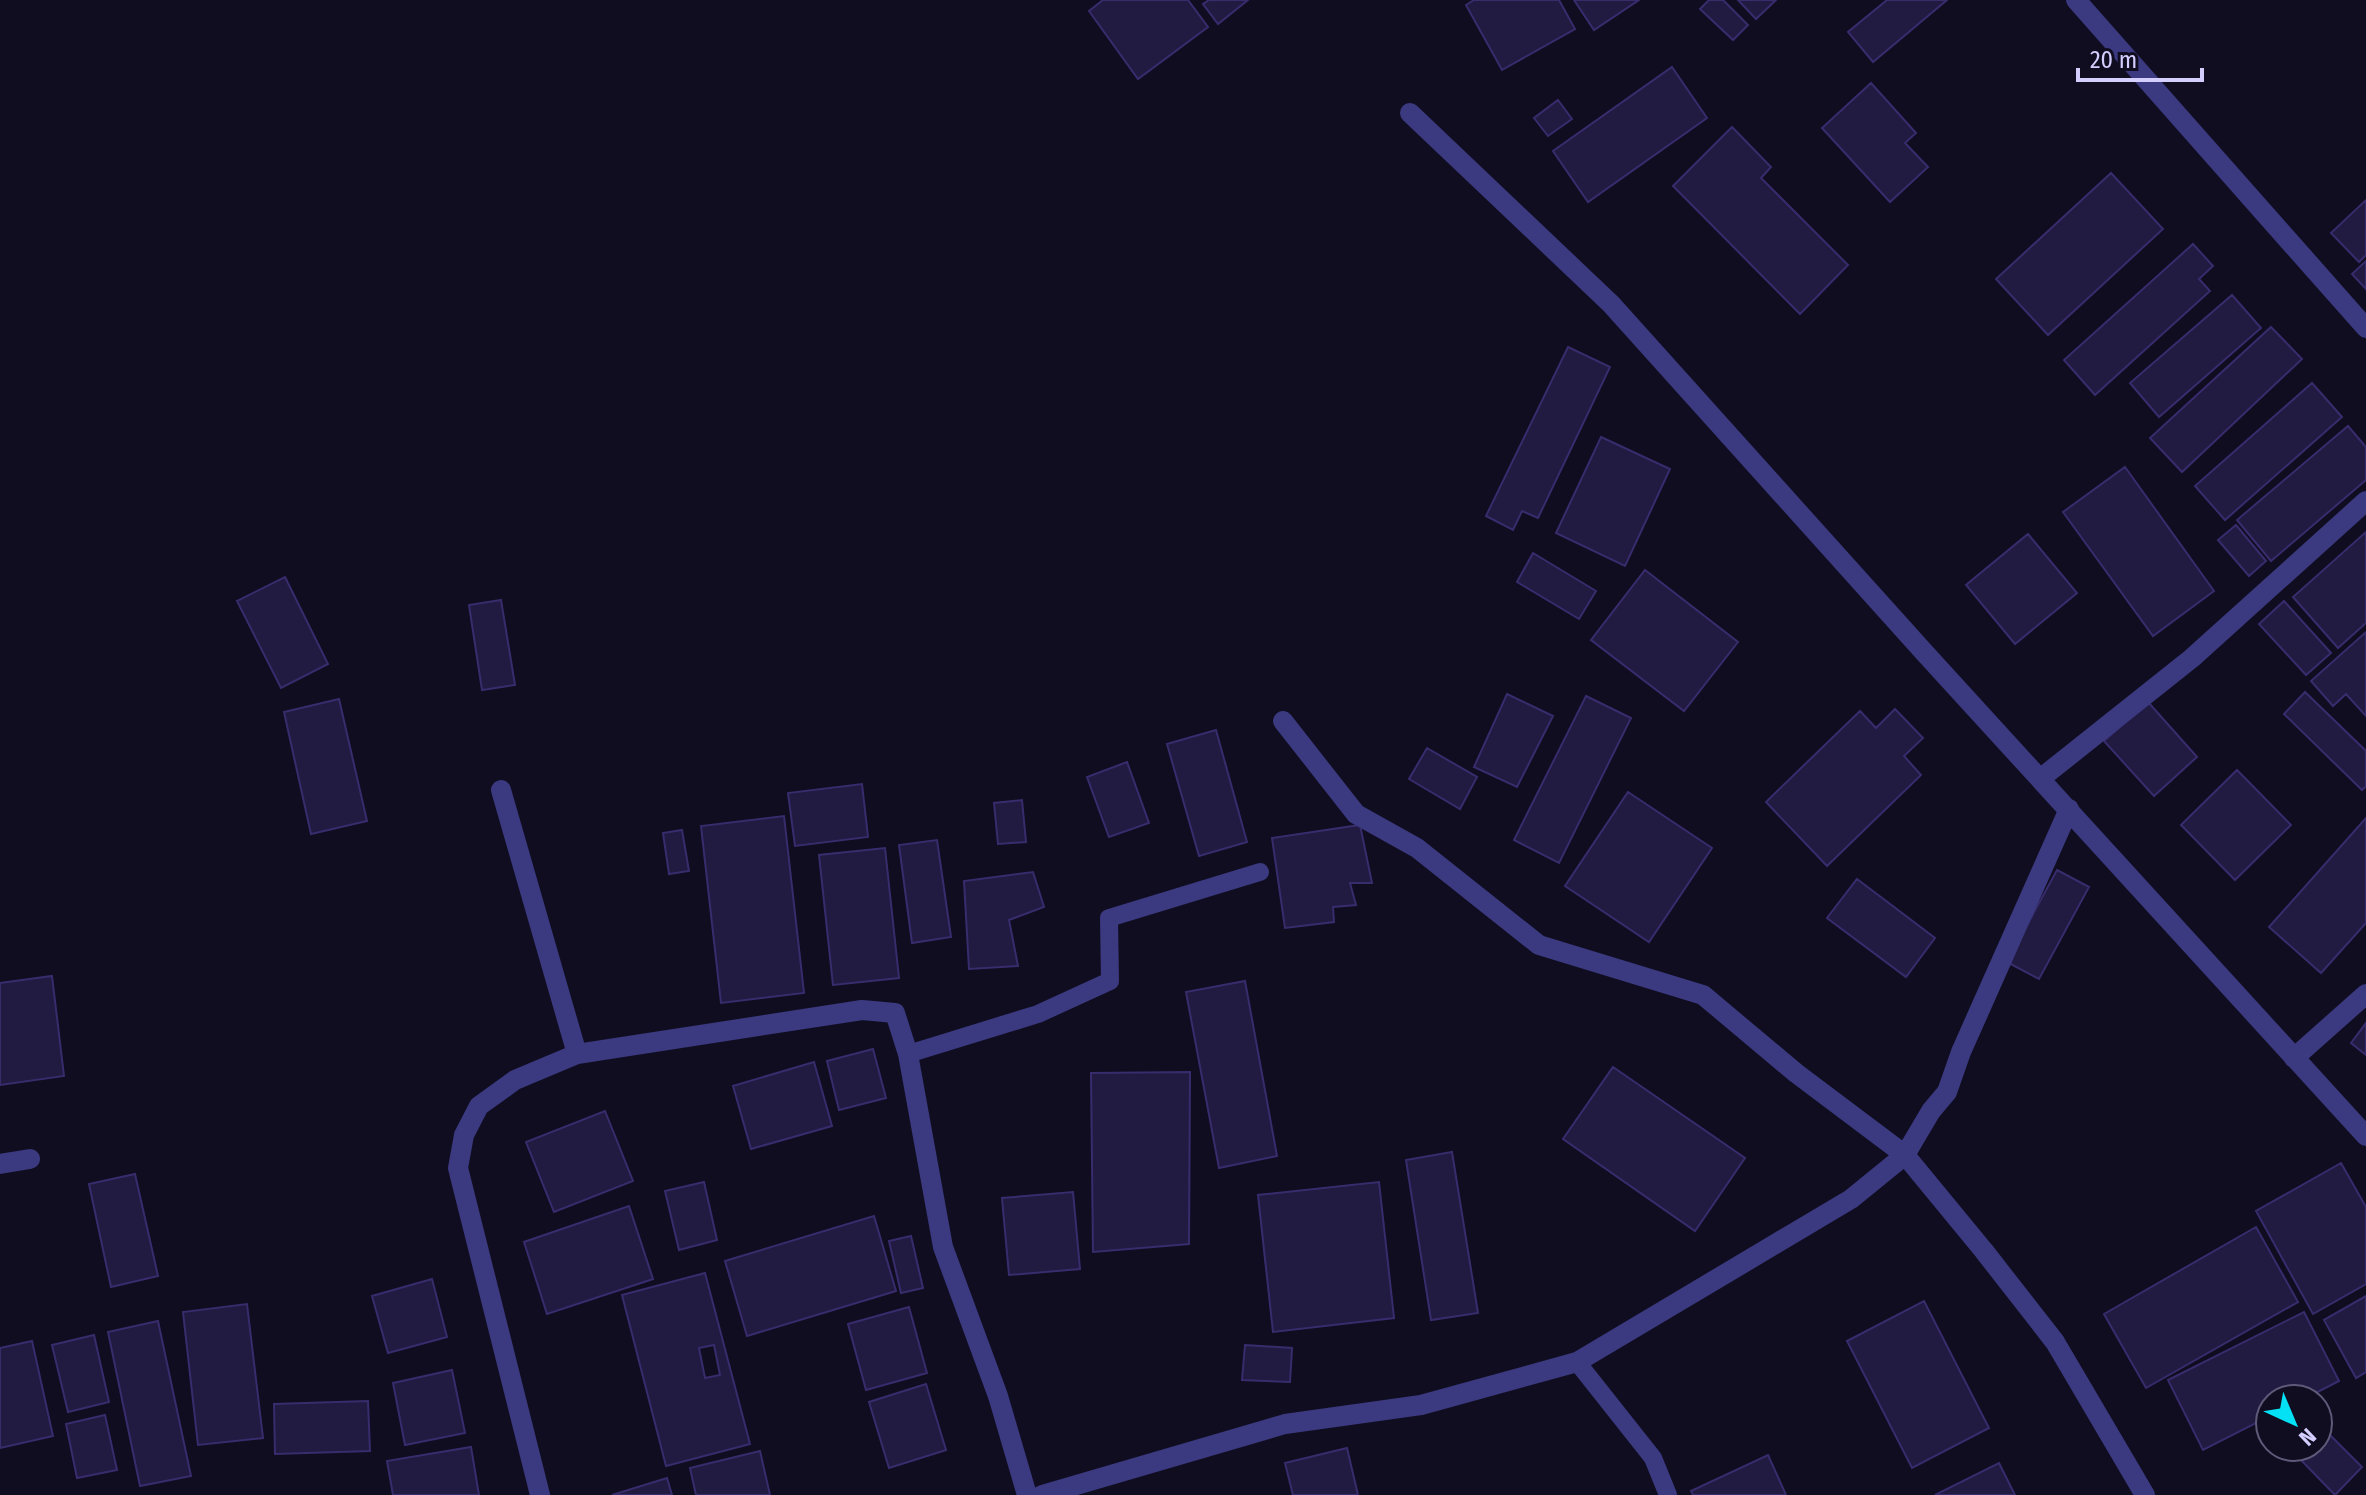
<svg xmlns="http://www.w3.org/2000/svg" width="2366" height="1495" font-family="'Fira Sans Condensed',sans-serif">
  <rect width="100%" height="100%" fill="#100d21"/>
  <path fill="#211a41" stroke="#382c6d" stroke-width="2" fill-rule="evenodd" d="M1103,0H1188L1208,27L1138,79L1089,11Z
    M1209,0H1248L1218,24L1203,4Z
    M1474,0H1559L1575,29L1502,70L1466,5Z
    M1574,0H1639L1594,30Z
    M1709,0H1723L1748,25L1733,40L1700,9Z
    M1738,0H1776L1756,19Z
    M1887,0H1947L1873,62L1848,32Z
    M1672,67L1707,118L1588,202L1553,151Z
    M1871,83L1916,133L1905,143L1928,167L1890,202L1822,128Z
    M1558,100L1572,119L1548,136L1534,118Z
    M1732,127L1771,167L1761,178L1848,265L1800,314L1673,186Z
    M2111,173L2163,229L2048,335L1996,279Z
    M2366,200V255L2359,262L2331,233Z
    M2193,244L2213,266L2199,279L2210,291L2095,395L2064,360Z
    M2366,261V289L2352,274Z
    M2232,295L2261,328L2159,417L2130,383Z
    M2271,327L2302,359L2182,472L2150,438Z
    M1568,347L1610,367L1538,518L1522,511L1513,530L1486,516Z
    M2312,383L2342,417L2225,520L2195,486Z
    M2348,426L2366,447V480L2271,561L2237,520Z
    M1601,437L1670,469L1625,566L1556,533Z
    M2125,467L2214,591L2153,636L2063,512Z
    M2236,525L2266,561L2249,576L2218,540Z
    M2366,532V623L2338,648L2293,597Z
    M2028,534L2077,593L2015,644L1966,585Z
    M1533,553L1596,591L1579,619L1517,582Z
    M1645,570L1738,642L1684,711L1591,640Z
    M285,577L328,664L281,688L237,601Z
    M501,600L515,685L482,690L469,605Z
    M2284,601L2331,653L2306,675L2259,624Z
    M2366,632V716L2346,694L2333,706L2311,681Z
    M2305,692L2366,751V786L2362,790L2284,714Z
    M1507,694L1553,716L1517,787L1474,767Z
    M1586,696L1631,718L1559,863L1514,840Z
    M339,699L367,821L311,834L284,712Z
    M2148,702L2197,757L2154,796L2104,741Z
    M1895,709L1923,738L1904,756L1921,775L1827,866L1766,802L1860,711L1876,728Z
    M1216,730L1247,842L1199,856L1167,744Z
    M1427,748L1477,777L1460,809L1409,779Z
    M1127,762L1149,823L1109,837L1087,777Z
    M2237,770L2291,825L2235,880L2181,825Z
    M862,784L868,837L795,846L788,793Z
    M1628,792L1712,848L1649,942L1565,886Z
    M1022,800L1026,842L998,844L994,803Z
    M784,816L804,993L721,1003L701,826Z
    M2366,818V923L2321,973L2269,927Z
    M1360,825L1372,883H1350L1356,905L1333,907L1334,922L1285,928L1272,838Z
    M682,830L689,871L669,874L663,833Z
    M937,840L951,937L912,943L899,845Z
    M885,848L899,978L833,985L819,855Z
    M2057,870L2089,887L2039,979L2007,962Z
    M1033,872L1044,907L1009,920L1018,966L969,969L964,881Z
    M1857,879L1935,938L1906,977L1827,918Z
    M52,976L64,1076L0,1085V983Z
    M1245,981L1277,1156L1219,1168L1186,992Z
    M2366,1023V1055L2351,1043Z
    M873,1049L886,1098L839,1110L827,1061Z
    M814,1062L832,1126L751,1149L733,1086Z
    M1613,1067L1745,1158L1695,1231L1563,1139Z
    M1190,1072L1189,1244L1093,1252L1091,1073Z
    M605,1111L633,1181L554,1212L526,1142Z
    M1452,1152L1478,1313L1431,1320L1406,1160Z
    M2341,1163L2366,1207V1284L2313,1314L2256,1211Z
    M135,1174L158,1276L111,1287L89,1184Z
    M704,1182L717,1240L679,1250L665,1191Z
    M1379,1182L1394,1318L1273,1332L1258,1195Z
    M1073,1192L1080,1269L1009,1275L1002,1198Z
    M629,1206L653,1279L547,1314L524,1242Z
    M874,1216L896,1291L747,1336L725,1261Z
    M2256,1227L2298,1302L2146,1388L2104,1314Z
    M911,1236L923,1288L901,1293L889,1241Z
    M705,1273L750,1444L666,1466L622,1295ZM714,1345L720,1375L705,1378L699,1348Z
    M432,1279L447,1337L388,1353L372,1296Z
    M2366,1296V1372L2356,1378L2324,1320Z
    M1924,1301L1989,1428L1912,1468L1847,1341Z
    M247,1304L263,1438L198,1445L183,1312Z
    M909,1307L927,1373L866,1390L848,1324Z
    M2304,1312L2339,1381L2304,1399H2270V1416L2203,1450L2168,1380Z
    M158,1321L191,1476L140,1486L108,1332Z
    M94,1335L109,1402L68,1412L52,1345Z
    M32,1341L53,1436L0,1448V1348Z
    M1245,1345L1292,1348L1290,1382L1242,1380Z
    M452,1370L465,1433L405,1445L393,1383Z
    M926,1384L946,1450L889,1468L869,1402Z
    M368,1401L370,1451L275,1454L274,1404Z
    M105,1415L117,1470L77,1478L66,1424Z
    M2324,1429L2362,1467L2335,1495L2297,1456L2306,1447H2318V1435Z
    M471,1447L479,1495H393L387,1461Z
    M1347,1448L1358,1495H1293L1285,1463Z
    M760,1451L770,1495H696L690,1468Z
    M1768,1455L1786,1495H1693L1691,1491Z
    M1999,1463L2015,1495H1935Z
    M667,1478L672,1495H612Z"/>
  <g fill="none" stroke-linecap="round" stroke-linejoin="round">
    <path stroke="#3b397f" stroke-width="18" d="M908,1054L1038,1014L1110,981L1109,918L1260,872
      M1577,1362L1653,1458L1668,1495"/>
    <path stroke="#3b397f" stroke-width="20" d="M2076,0L2366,328
      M1410,113L1611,304L1923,651L2366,1136
      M1283,721L1356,814L1417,848L1539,945L1703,995L1796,1073L1905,1155L1984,1251L2055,1342L2145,1495
      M2040,779L2192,658L2366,501
      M501,790L577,1054
      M2294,1058L2366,994
      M0,1164L30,1159
      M540,1495L458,1168L464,1135L479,1106L515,1080L577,1054L862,1010L895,1013L908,1054L943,1247L998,1396L1027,1495
      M1042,1495L1285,1424L1421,1405L1577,1362L1851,1199L1905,1155L1931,1111L1947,1092L1961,1052L2069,809"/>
  </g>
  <g transform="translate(2294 1423) rotate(136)"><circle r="38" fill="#100d21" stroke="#5e5a79" stroke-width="2"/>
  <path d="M0-6L14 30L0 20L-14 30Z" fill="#04e1f4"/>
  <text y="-12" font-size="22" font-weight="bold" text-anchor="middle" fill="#d3cefe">N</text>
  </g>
  <path d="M2078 68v12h124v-12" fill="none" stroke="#d3cefe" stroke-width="4"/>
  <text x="2090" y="68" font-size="24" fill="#d3cefe" stroke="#100d21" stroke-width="6" paint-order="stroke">20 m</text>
</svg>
